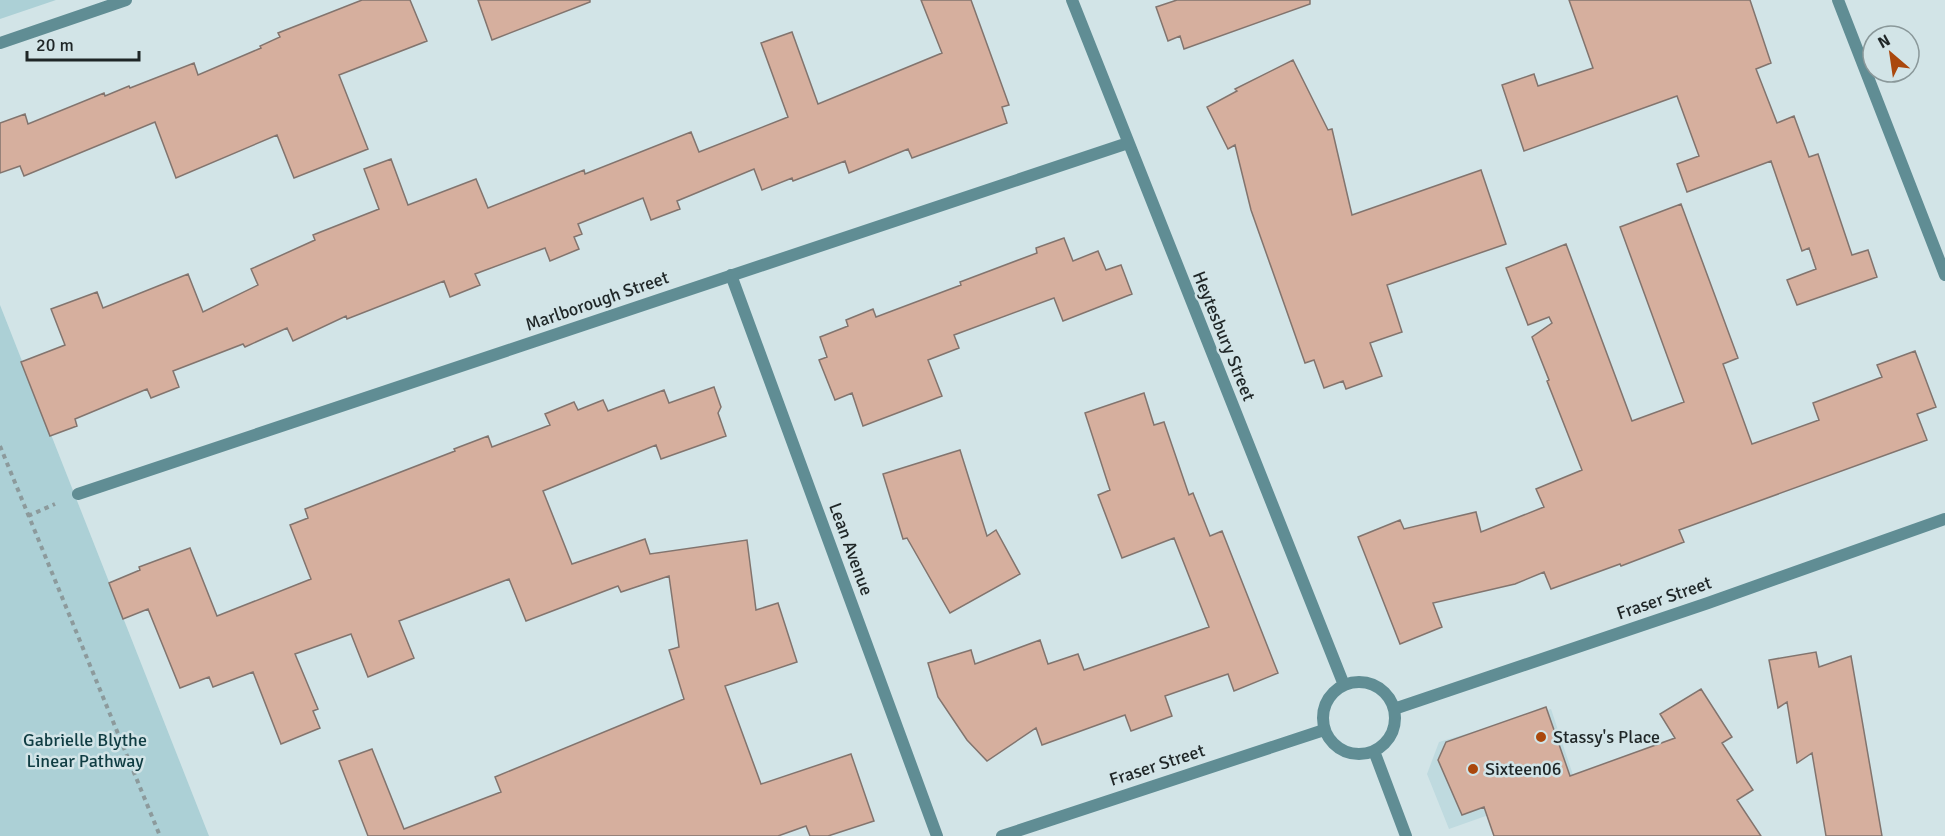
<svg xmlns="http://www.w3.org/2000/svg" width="1945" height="836" font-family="Signika,sans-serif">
  <rect width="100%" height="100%" fill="#d2e4e7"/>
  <path fill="#bfdadf" d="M1551,709L1576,784L1449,829L1427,774L1439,742Z"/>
  <path fill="#acd0d6" d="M0,0H56L0,19Z
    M0,305L209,836H0Z"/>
  <path fill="#d6af9e" stroke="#82746e" stroke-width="1.5" d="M362,0H410L427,41L339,75L368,149L294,178L277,135L176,178L155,122L24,176L20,166L0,173V123L25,114L28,124L104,93L105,96L129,86L130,88L194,63L198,75L261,48L260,46L280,37L278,33Z
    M478,0H590V2L492,40Z
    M921,0H971L1009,105L1002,107L1007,123L912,158L908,149L849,173L845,161L793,181L792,178L762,190L754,169L677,201L680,209L651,220L643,198L578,224L582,234L574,237L579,249L550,261L545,248L475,274L480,285L450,297L444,281L347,319L346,316L293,341L287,328L245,347L243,344L173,371L179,387L151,398L147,389L75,419L77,426L50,436L21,362L65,345L51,309L97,292L103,308L188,274L203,312L258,285L251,269L315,240L313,235L379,209L364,169L391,159L408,205L476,179L488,208L584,170L585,174L691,132L699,152L788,117L761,43L792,32L818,104L942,53Z
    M1177,0H1310V4L1184,49L1180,36L1168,41L1156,7Z
    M1569,0H1750L1771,63L1756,69L1777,123L1794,116L1809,157L1818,154L1852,255L1868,250L1877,277L1797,305L1787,280L1816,269L1809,248L1802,251L1771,161L1687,192L1677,164L1699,156L1677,96L1524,151L1502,85L1534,74L1538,86L1593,68Z
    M1293,60L1328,130L1332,129L1352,215L1481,170L1506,244L1387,285L1402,332L1370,343L1382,376L1346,389L1343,381L1324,388L1314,360L1305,363L1251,210L1235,145L1228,149L1207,107L1237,91L1235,89Z
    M1681,204L1738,358L1723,364L1752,444L1819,420L1813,403L1882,377L1877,365L1915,351L1936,407L1917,414L1927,440L1679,530L1684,542L1621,566L1620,564L1551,589L1544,572L1515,584L1433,603L1442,627L1400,644L1358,537L1400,520L1404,529L1476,512L1481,532L1544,507L1536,489L1582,470L1547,381L1549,380L1532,337L1552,323L1549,317L1528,325L1506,268L1566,244L1632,421L1684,402L1620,227Z
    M1064,238L1073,261L1098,251L1106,270L1121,265L1132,294L1063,321L1054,298L954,335L959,348L928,360L942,396L863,426L852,393L835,400L819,360L827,357L820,337L848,326L846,320L873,309L876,317L961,285L960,282L1037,253L1036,248Z
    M714,387L721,407L718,413L726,436L661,459L656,445L543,491L572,564L645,539L650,554L747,540L756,610L778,603L797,662L725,686L761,784L851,754L874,821L828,836H810L806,826L778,836H368L339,761L372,749L404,829L501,792L495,777L684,699L669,650L679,647L669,576L621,592L618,586L526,621L509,579L399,621L414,658L368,677L351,634L295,654L318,709L313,711L320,728L281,744L253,672L213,687L209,677L180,688L148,609L123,619L109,583L140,570L139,567L190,548L217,616L311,579L290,525L308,518L305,509L455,451L454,449L488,436L492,447L550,425L545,414L574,402L578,410L603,400L608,411L664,390L669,403Z
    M1144,393L1154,425L1164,422L1189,495L1193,493L1210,536L1222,531L1278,673L1234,691L1228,674L1165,696L1172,716L1131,731L1125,715L1042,745L1036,728L987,761L967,740L938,697L928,663L971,650L975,664L1040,640L1048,664L1078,654L1084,670L1209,627L1174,538L1122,558L1098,495L1110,490L1085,413Z
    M960,450L987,536L996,530L1020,574L950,613L907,538L903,539L883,474Z
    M1816,652L1819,667L1851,656L1882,836H1826L1812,753L1797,763L1787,702L1778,708L1769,660Z
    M1701,689L1732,737L1722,743L1753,790L1737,800L1761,836H1494L1484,807L1462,815L1438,760L1446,742L1546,707L1570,776L1675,738L1660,714Z"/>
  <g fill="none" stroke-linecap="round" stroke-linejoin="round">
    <path stroke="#8c9a9c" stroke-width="4" stroke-dasharray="4.5 4.5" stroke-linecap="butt" d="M0,446L160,836
      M28,516L55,504"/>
    <path stroke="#608d94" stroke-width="12" d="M1072,0L1344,685
      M1838,0L1945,275
      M0,43L126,0
      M731,275L937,836
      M78,494L1128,143
      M1323 718a36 36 0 1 1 72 0a36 36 0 1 1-72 0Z
      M1394,709L1708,603L1945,519
      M1374,751L1406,836
      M1002,836L1324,730"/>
  </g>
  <g fill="#aa480d" stroke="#d2e4e7" stroke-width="2">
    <circle cx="1541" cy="737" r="6"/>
    <circle cx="1473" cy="769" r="6"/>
  </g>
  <g text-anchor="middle" stroke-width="5" stroke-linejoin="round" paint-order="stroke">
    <g font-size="18" fill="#1f2627" stroke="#d2e4e7">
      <text transform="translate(597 301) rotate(-19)" y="6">Marlborough Street</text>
      <text transform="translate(1224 336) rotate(68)" y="6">Heytesbury Street</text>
      <text transform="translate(851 549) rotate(70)" y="6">Lean Avenue</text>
      <text transform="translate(1664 598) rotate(-19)" y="6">Fraser Street</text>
      <text transform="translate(1157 765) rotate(-18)" y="6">Fraser Street</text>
    </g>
    <g font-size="18" fill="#1f2627" stroke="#d2e4e7" text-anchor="start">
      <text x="1553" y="743">Stassy's Place</text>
      <text x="1485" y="775">Sixteen06</text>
    </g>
    <g font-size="18" fill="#0f3c42" stroke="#d2e4e7">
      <text x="85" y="746">Gabrielle Blythe<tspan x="85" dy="21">Linear Pathway</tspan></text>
    </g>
  </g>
  <g transform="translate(1891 54) rotate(331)"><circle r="28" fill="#d2e4e7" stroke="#8a989a" stroke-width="1.5"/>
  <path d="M0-4.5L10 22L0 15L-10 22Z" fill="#aa480d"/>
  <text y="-9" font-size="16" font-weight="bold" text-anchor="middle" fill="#1f2627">N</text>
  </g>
  <path d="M27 51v9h112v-9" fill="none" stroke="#1f2627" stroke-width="3"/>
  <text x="36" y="51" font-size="18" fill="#1f2627" stroke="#d2e4e7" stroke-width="4.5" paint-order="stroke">20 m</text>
</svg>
